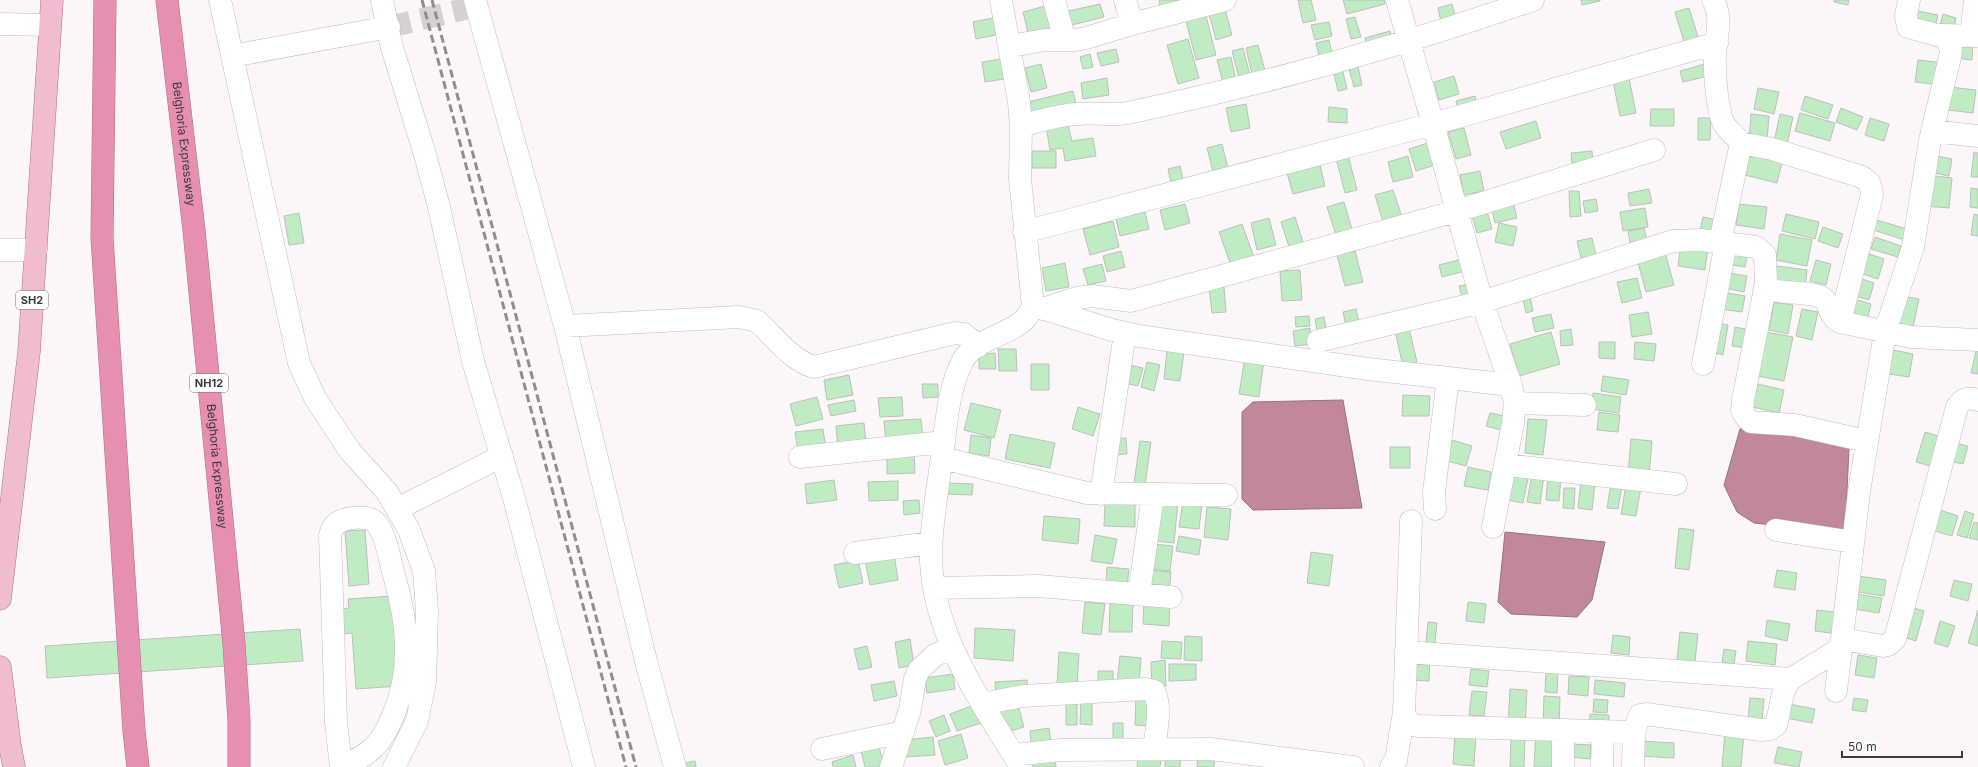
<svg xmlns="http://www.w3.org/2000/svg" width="1978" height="767" font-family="Inter,sans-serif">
  <rect width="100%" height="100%" fill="#fcf6f8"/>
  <path fill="#c1889d" stroke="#997180" d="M1343,400L1362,508L1253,510L1242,499V412L1253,402Z
    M1767,427L1849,448L1845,533L1754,523L1737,512L1724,485L1740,429Z
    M1505,532L1605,542L1592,600L1577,617L1511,614L1498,602Z"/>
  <path fill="#bfecc2" stroke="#bcc0bc" d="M1159,0H1181L1182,8L1161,12Z
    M1298,0H1311L1316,20L1303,23Z
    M1343,0H1384L1385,4L1347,14Z
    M1581,0H1600V1L1582,5Z
    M1834,0H1849L1848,5L1834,2Z
    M1100,4L1104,17L1068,26L1064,12Z
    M1452,4L1456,18L1441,22L1438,8Z
    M1049,5L1055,31L1029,37L1023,12Z
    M1689,8L1698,37L1684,42L1675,12Z
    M1225,9L1232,35L1216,40L1209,14Z
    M1918,11L1938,15L1934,31L1915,26Z
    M1943,14L1956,18L1953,33L1939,29Z
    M1206,16L1216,55L1196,60L1186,21Z
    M1355,17L1361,37L1351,39L1346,19Z
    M993,18L996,35L976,39L973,22Z
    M1329,22L1332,36L1315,40L1311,25Z
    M1390,31L1393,42L1368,48L1365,38Z
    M1188,39L1199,78L1178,84L1167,45Z
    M1329,40L1333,57L1320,60L1316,43Z
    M1959,41L1973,43L1972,60L1956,58Z
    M1258,45L1266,74L1253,78L1246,48Z
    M1243,48L1250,75L1239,78L1232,51Z
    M1116,49L1119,62L1101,66L1097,53Z
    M1090,54L1093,67L1083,69L1080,57Z
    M1231,57L1236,80L1223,83L1217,60Z
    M1001,59L1004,79L985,82L982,62Z
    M1918,60L1944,63L1941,85L1915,82Z
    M1041,64L1047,88L1031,92L1025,68Z
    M1705,64L1708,76L1683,82L1680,71Z
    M1358,67L1362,85L1354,87L1349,69Z
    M1342,68L1347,89L1338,91L1333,70Z
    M1454,76L1459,94L1439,100L1434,82Z
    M1107,78L1109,95L1083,99L1081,83Z
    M1629,78L1636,113L1620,116L1613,81Z
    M1950,87L1976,90L1973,113L1948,110Z
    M1758,88L1779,92L1774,114L1754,109Z
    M1073,91L1077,108L1033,119L1028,102Z
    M1475,96L1478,109L1459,113L1456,101Z
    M1805,96L1833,105L1828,119L1801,110Z
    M1246,104L1250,128L1231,132L1226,108Z
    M1329,107L1347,109V123L1328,122Z
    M1841,108L1863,117L1857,130L1836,122Z
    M1651,109H1674V126H1650Z
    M1800,113L1835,123L1830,141L1795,131Z
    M1751,114L1769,116L1767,141L1749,140Z
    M1780,114L1793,117L1787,145L1774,142Z
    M1698,118H1711L1710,140H1698Z
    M1870,118L1889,124L1884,141L1865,135Z
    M1067,121L1072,141L1093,138L1096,156L1065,161L1063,148L1050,150L1046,126Z
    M1536,121L1541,138L1506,149L1500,132Z
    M1464,128L1471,155L1456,159L1448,132Z
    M1428,143L1435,165L1416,171L1409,149Z
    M1222,144L1228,168L1213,172L1207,148Z
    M1746,150L1783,158L1777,183L1741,174Z
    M1032,151H1056V168H1032Z
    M1592,151L1593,162L1572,163L1571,153Z
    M1974,152L1978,153V177H1971Z
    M1348,155L1357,190L1345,193L1336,158Z
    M1408,156L1413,177L1393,182L1388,162Z
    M1937,156L1952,159L1949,176L1934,173Z
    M1320,165L1325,186L1293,194L1287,173Z
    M1180,166L1185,188L1173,191L1168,169Z
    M1480,171L1484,191L1464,195L1460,175Z
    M1927,175L1952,178L1949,208L1924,206Z
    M1971,188L1978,189V208L1970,207Z
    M1649,189L1652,203L1630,206L1628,193Z
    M1393,190L1403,220L1384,225L1375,195Z
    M1569,191H1579L1581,216L1570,217Z
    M1596,199L1598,211L1585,213L1583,201Z
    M1344,202L1353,233L1337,238L1327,207Z
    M1513,202L1517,218L1495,223L1491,207Z
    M1185,204L1190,223L1165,230L1160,210Z
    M1739,204L1767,207L1764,229L1736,225Z
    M1645,208L1648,227L1623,231L1620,212Z
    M1487,211L1492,229L1477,233L1472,216Z
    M1145,212L1149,229L1120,236L1116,219Z
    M299,213L304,243L289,245L284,216Z
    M1786,214L1819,222L1815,239L1782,231Z
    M1974,214L1978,215V236L1971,235Z
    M1295,217L1303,242L1289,247L1281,222Z
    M1703,217L1718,220L1716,233L1700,231Z
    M1269,218L1276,245L1257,250L1251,223Z
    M1870,218L1907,229L1905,240L1867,228Z
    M1113,221L1119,247L1090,255L1083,229Z
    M1499,223L1517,227L1513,246L1495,242Z
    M1242,224L1255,260L1232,268L1219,232Z
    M1823,227L1843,234L1838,248L1818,241Z
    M1644,228L1648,244L1631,247L1628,231Z
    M1780,234L1812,240L1807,266L1776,260Z
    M1875,237L1901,246L1898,257L1871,249Z
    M1592,238L1597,259L1582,262L1577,241Z
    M1681,244L1708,248L1705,270L1678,266Z
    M1729,248L1748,251L1745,267L1726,264Z
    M1121,251L1125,267L1107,272L1103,256Z
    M1355,251L1363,282L1345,286L1337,255Z
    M1861,251L1884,259L1878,279L1854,271Z
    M1665,252L1674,285L1646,292L1637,259Z
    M1466,258L1469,270L1442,277L1439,265Z
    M1816,260L1831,264L1826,285L1810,281Z
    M1065,263L1069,287L1046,291L1042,268Z
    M1102,264L1106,281L1088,285L1083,269Z
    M1777,266L1807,270L1805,288L1775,284Z
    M1300,270L1302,300L1282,301L1280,271Z
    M1723,272L1747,276L1744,292L1720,287Z
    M1853,276L1874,283L1869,300L1848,294Z
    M1637,278L1642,298L1622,303L1617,282Z
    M1470,284L1472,295L1462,297L1459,286Z
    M1224,287L1226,312L1212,313L1209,288Z
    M1722,292L1745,296L1742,312L1720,309Z
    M1902,296L1919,299L1912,332L1895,328Z
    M1530,297L1533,311L1526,313L1523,299Z
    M1851,298L1871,304L1866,325L1845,319Z
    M1774,302L1793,305L1788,334L1769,330Z
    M1356,309L1360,328L1347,331L1343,312Z
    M1802,309L1818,312L1812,340L1796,336Z
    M1648,312L1652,334L1632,337L1629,315Z
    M1551,314L1554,328L1535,332L1532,318Z
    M1309,316L1310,326L1296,327L1295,317Z
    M1324,317L1327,333L1318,335L1315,319Z
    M1716,323L1728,325L1723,355L1711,352Z
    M1735,327L1750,330L1747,348L1732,346Z
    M1310,328L1312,344L1295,346L1293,331Z
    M1409,328L1417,362L1403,366L1395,331Z
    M1571,329L1573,345L1561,346L1560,331Z
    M1551,332L1560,364L1519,376L1510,344Z
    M1766,332L1793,337L1784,381L1757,376Z
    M1599,342H1615V359L1599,358Z
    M1635,342L1656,344L1654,361L1634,359Z
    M1977,347L1978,348V374L1971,373Z
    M998,349H1016L1017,371H999Z
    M1167,350L1184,352L1180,381L1164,379Z
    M1893,350L1913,354L1909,377L1889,374Z
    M995,353L996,369H979V354Z
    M1245,357L1264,360L1259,397L1239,394Z
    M1147,362L1160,365L1154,391L1141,387Z
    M1031,364H1049V390H1031Z
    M1125,364L1143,368L1138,386L1120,382Z
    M849,375L853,395L827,400L824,380Z
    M1603,376L1629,380L1626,395L1601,391Z
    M1753,383L1784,390L1779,413L1748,406Z
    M922,384H938V397L923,398Z
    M1593,393L1621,397L1619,413L1591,409Z
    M1403,395L1430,396L1429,416H1402Z
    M817,397L823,419L796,426L790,404Z
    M902,397L903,416L880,417L878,398Z
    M854,400L856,411L831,416L828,405Z
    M971,403L1001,410L994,438L964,430Z
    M1078,407L1100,414L1093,436L1072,429Z
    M1599,412L1620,415L1618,432L1597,430Z
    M1490,413L1504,416L1501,430L1486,426Z
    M921,419L923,440L886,443L884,421Z
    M1528,419L1547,420L1543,455L1525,453Z
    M864,423L866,444L838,448L836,426Z
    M823,429L826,449L798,452L795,432Z
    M1925,432L1942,437L1934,467L1916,462Z
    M1010,434L1055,443L1050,468L1005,459Z
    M971,435L991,438L989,456L969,453Z
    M1126,438L1127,454L1115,455L1114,439Z
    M1631,439L1652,441L1649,476L1628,474Z
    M1452,440L1472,446L1466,466L1447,461Z
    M1140,441L1151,442L1145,485L1134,483Z
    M1955,443L1968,446L1963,464L1950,461Z
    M1390,447H1410V468H1390Z
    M914,451L915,473L887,474V452Z
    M1468,467L1491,472L1488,490L1464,486Z
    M1512,471L1529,474L1523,503L1507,500Z
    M1532,474L1544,476L1540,504L1527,502Z
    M1548,475L1561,477L1559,501L1546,500Z
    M834,480L837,500L807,504L805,484Z
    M898,481V500L869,501L868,482Z
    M1581,481L1595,483L1592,510L1578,508Z
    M948,483L973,484L972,495L947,494Z
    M1611,483L1622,485L1618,509L1607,508Z
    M1626,485L1641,487L1636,516L1621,514Z
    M1564,488H1575L1574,509L1563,508Z
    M1159,499L1178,501L1174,543L1154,541Z
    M919,500L920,513L904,515L903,501Z
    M1183,502L1202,504L1199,529L1179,527Z
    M1105,503L1135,504V527L1104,526Z
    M1207,507L1231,509L1228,540L1204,537Z
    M1937,509L1958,516L1952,536L1931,530Z
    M1965,511L1974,514L1967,538L1957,535Z
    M1044,516L1080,519L1078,544L1042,540Z
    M1974,522L1978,523V540L1969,538Z
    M1679,528L1694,530L1689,570L1675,568Z
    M365,530L369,584L349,586L345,531Z
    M1095,535L1117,539L1112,564L1091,561Z
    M1179,536L1201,540L1199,555L1176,551Z
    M1154,544L1173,546L1170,571L1151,569Z
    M1311,552L1333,555L1329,586L1307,583Z
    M894,554L898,580L870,585L865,560Z
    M858,560L863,583L839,588L834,565Z
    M1107,567L1129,569L1127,587L1106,584Z
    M1147,570L1171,572L1169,594L1145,592Z
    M1777,570L1797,573L1795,590L1774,587Z
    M1858,576L1886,580L1884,596L1857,592Z
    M1954,580L1972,584L1968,601L1950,596Z
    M1856,594L1882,598L1879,613L1854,609Z
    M393,596L399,686L356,689L352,633L342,634L341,609L349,608L348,599Z
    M1144,600L1170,602L1169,626L1143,624Z
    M1085,602L1105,604L1101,635L1082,633Z
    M1468,602L1486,604L1484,623L1466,621Z
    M1110,603H1133L1132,632H1109Z
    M1908,606L1924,611L1916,641L1900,636Z
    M1817,610L1841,613L1838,634L1815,631Z
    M1978,610V646L1968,643Z
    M1767,620L1790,624L1787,641L1765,636Z
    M1940,621L1955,626L1948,647L1934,643Z
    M1428,622L1437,623L1434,652L1425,651Z
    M975,628L1015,630L1013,661L974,658Z
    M300,629L303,661L47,678L45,646Z
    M1680,632L1698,634L1694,671L1676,669Z
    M1613,635L1630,637L1629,655L1611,653Z
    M1185,636L1202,637V661L1184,660Z
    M910,639L914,665L899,668L895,642Z
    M1162,641L1182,642L1181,659L1161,658Z
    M1748,641L1777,644L1775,665L1746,661Z
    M867,646L872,667L859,670L854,649Z
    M1724,649L1736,651L1734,664L1722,662Z
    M1059,652L1079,654L1077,686L1057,685Z
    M1858,655L1877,658L1874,678L1855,675Z
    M1120,656L1141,658L1139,684L1117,682Z
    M1413,657L1430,658L1429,681L1412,680Z
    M1165,660L1166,686L1152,687L1151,662Z
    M1169,664H1196V680L1169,681Z
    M1471,669L1489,671L1487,687L1469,685Z
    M1546,670L1558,671L1557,693L1545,692Z
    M1098,671H1113V682H1098Z
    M953,674L955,689L927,693L925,678Z
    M1569,676L1589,677L1588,696L1568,694Z
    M1027,680L1028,693L996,695L995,682Z
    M1595,680L1625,683L1624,697L1594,694Z
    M894,681L897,696L874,701L871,685Z
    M1510,689L1527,690L1525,727L1508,726Z
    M1472,691L1487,692L1484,716L1469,715Z
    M1136,694L1151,695L1150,726L1135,725Z
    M1544,696L1560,697L1559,727L1543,726Z
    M1750,698L1764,699L1762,721L1748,720Z
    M1854,698L1868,700L1866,712L1852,710Z
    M1594,699L1608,700L1607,713L1593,712Z
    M1066,700H1077V725H1066Z
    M1081,700H1092V725L1080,724Z
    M1017,701L1024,727L1004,733L997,707Z
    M1784,703L1815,709L1812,723L1781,717Z
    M974,705L981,723L957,731L950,714Z
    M1590,714L1609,715V727H1589Z
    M944,715L950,731L936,737L929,721Z
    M1113,723H1123V744H1113Z
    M1049,728L1052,749L1032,751L1030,731Z
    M1536,730L1554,731L1553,767H1534Z
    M1455,732L1476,734L1474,766L1453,764Z
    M1725,732L1744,734L1741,767H1722Z
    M961,734L968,758L945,765L938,741Z
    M1511,736H1525L1524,767H1510Z
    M933,737L935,755L905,757L904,740Z
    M1641,741L1674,743V758L1640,756Z
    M878,742L884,767H865L860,747Z
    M1572,744L1591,745L1590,759L1570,757Z
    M1778,747L1802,752L1799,767L1774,763Z
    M853,755L856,767H833L832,762Z
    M1165,756L1181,757L1180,767H1165Z
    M1198,756L1215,758L1214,767H1197Z
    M1054,757L1056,767H1032L1031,762Z
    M1138,757L1161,759L1160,767H1137Z
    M695,761L696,767H681V764Z"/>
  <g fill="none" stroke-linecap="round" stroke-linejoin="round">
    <path stroke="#d6d0d2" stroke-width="22" stroke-dasharray="22 11" stroke-linecap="butt" d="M389,27L477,6"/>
    <defs>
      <path id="minor" d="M220,0L299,363L315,398L350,451L387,492L409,530L424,571L427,611L425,682L417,721L394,767
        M382,0L391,44L426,158L439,207L473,361L514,498L584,767
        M475,0L565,326L647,665L675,767
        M1001,0L1019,102L1021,126L1020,178L1033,306C1031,310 1029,315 1025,319C1008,336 976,338 963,360C947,391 946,429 941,463C937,496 930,529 931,562C935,640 982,703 1021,767
        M1054,0L1065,40
        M1125,0L1132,24
        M1397,0L1433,124L1482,302L1511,385L1515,403L1513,423L1493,527
        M1713,0C1723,18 1716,36 1715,55C1714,70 1717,108 1723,122C1727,131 1736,135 1741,143L1720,242
        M0,24L50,25
        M1941,35L1978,36
        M1971,36L1975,0
        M1010,46L1045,40H1075L1086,38L1132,24L1225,0
        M232,56L389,27
        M1021,126C1039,121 1058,115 1077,114C1095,112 1111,116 1128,113C1266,84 1401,46 1533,0
        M1932,131L1978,136
        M1741,143L1772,149L1859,176C1869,180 1871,184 1872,195L1840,322
        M1024,232L1433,124L1717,43
        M0,250H36
        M1766,283L1743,400L1742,410L1746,417L1751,422L1795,425L1866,441
        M1038,307L1112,330L1139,336L1368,369L1511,385
        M1043,309L1077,298L1092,296L1131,301L1457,211L1654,150
        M565,326L739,317L757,321C774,336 792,361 814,367L955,333L964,334L978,346
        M1318,341L1482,302L1673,241L1701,240L1756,247L1765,255L1766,283L1771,290C1782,293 1817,292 1824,299C1831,307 1829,317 1840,322L1911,337L1978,340
        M1703,364L1726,243
        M1515,403L1585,405
        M800,457L944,442
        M942,458L1087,493L1226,495
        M1506,465L1676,484
        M1101,494L1125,333
        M397,509L502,456
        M1435,509L1434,492L1448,378
        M1411,521L1404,712L1407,721L1413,725L1420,726L1634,732
        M1776,530L1853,542
        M855,553L931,543
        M934,588L1038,586L1171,597
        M1139,594L1153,495
        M1842,639L1883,646L1888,645L1895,639L1957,407C1963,398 1968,397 1978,400
        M1406,652L1791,679
        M1836,691L1859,492L1885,332L1913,247L1930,140L1950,57L1951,50L1947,38L1908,27L1906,16L1909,0
        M982,704L1023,696L1145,689L1154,691C1162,707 1156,732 1154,749
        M822,749L903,732
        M1014,755L1061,750L1211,749L1353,767
        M341,767L336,722L330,535C331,533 332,528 334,526C341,517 368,514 376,523C387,537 389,558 394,575C408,623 413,671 392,718C387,729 382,740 373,748C364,757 352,762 341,767
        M891,767L910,710L915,679L919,670L935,655L952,648
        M1391,767L1396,760L1404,712
        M1563,767V730
        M1602,767L1603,731
        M1633,767L1634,732L1640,715L1646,714L1761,730L1770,729L1776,725C1781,709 1780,692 1791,679L1841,648"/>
      <path id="major" d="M0,599L29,352L52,0
        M0,667L10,746L14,767"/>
      <g id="highway">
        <path d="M105,0L102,238L134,731L138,767"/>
        <path id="s1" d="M167,0L194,230L234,644L239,721V767"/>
      </g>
    </defs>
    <use href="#minor" stroke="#c2bcbe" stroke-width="23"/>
    <use href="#major" stroke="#ab7188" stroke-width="23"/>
    <use href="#highway" stroke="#ab7188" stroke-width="23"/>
    <use href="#minor" stroke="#fff" stroke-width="22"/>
    <use href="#major" stroke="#f1bcd0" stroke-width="22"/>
    <use href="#highway" stroke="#e78fb1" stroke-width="22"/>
    <path stroke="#918d8f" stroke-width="3" stroke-dasharray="8 4" stroke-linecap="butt" d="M422,0L626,767
      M432,0L636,767"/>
  </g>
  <g text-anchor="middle" stroke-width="3.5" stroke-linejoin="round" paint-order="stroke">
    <g fill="#fff" stroke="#767576" stroke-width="1">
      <rect x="16" y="291" width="32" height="18" rx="3"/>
      <rect x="190" y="374" width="38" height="18" rx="3"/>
    </g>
    <g font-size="11" font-weight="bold" fill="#3c3a3b">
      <text x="32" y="304">SH2</text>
      <text x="209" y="387">NH12</text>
    </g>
    <g font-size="12" fill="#3c3a3b" stroke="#fff">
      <text dy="4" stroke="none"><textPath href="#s1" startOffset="145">Belghoria Expressway</textPath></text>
      <text dy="4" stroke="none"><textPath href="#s1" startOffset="469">Belghoria Expressway</textPath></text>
    </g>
  </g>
  <path d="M1842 751v6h120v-6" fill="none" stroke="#3c3a3b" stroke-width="2"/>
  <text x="1848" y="751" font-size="12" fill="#3c3a3b" stroke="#ffffff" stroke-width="3" paint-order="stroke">50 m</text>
</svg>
